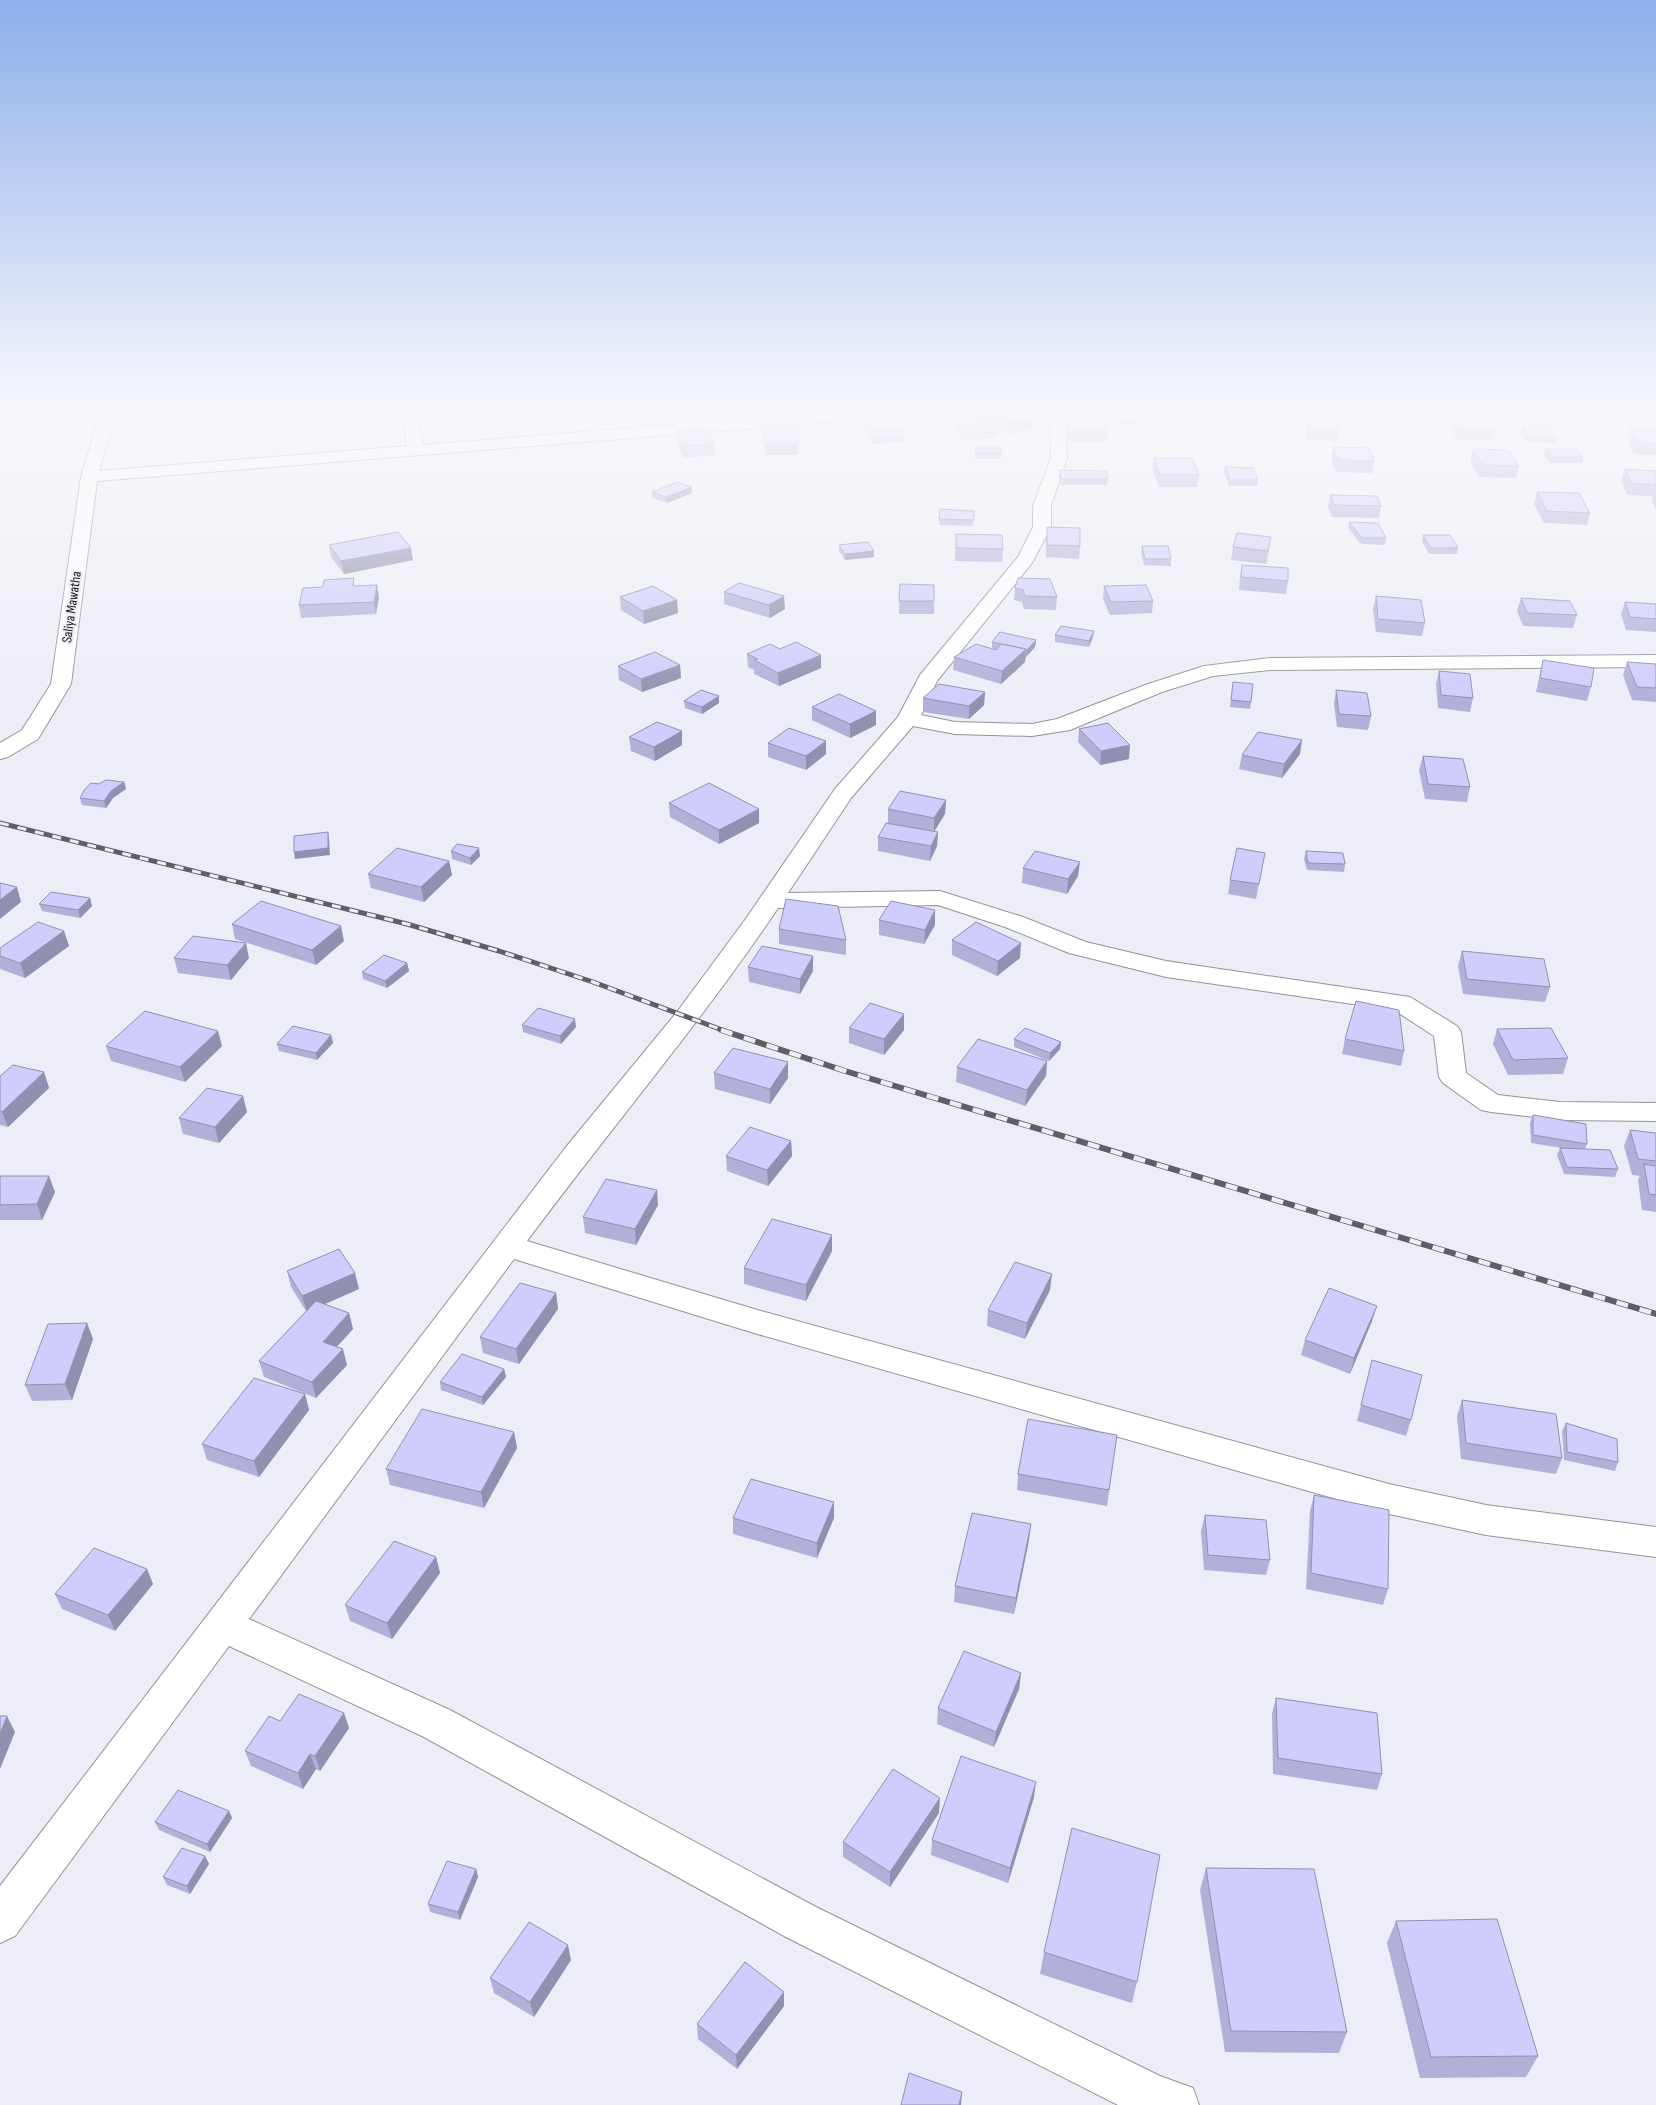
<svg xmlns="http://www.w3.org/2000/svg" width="1656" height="2105" font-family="'Sofia Sans Condensed',sans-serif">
  <rect width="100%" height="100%" fill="#ededf7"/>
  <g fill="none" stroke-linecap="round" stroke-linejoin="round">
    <defs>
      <path id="minor" d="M101,410H117L99,471L407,446L401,410H417L423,445L854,410H925L924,413L918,415L97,481L71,684L38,739L8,757L0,759V743L22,730L51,684L81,477Z
        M1050,410H1066L1067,458L1051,506V527L1032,563L937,681L921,715L955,722L1032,724L1057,719L1148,684L1204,666L1270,658L1656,655V667L1270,670L1213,676L1162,692L1070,730L1032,736L955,734L913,726L851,798L788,893L940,891L1023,917L1086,942L1166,961L1410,997L1457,1026L1461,1032L1466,1073L1498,1095L1560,1102L1656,1103V1121L1560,1120L1491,1112L1481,1110L1443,1083L1439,1077L1434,1036L1394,1010L1166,977L1069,953L1005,927L938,905L778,908C700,1024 610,1129 527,1241L754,1309L1389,1484L1486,1505L1656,1527V1557L1486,1535L1389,1514L754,1333L514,1259L249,1619L450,1710L816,1907L1160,2076L1193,2088L1199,2105H1118L786,1937L422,1736L229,1646L15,1936L0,1943V1886L566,1147L677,1012L745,920L835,789L898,717L920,675L1018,557L1033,527V506L1051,458Z"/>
    </defs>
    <use href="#minor" stroke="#93939b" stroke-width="2"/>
    <use href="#minor" fill="#fff" fill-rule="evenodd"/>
    <defs>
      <path id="rail-far1" d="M0,823L407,924L499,951L593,982L725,1031"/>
      <path id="rail" d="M721,1030L845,1071L1656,1314"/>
    </defs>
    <use href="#rail-far1" stroke="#5e5e63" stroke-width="5"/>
    <use href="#rail" stroke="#5e5e63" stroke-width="6"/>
    <use href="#rail-far1" stroke="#ededf7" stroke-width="3" stroke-dasharray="9" stroke-linecap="butt"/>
    <use href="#rail" stroke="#ededf7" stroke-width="4.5" stroke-dasharray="12" stroke-linecap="butt"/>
  </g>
  <path fill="#b2b0d9" d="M22,410H72L71,414L24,417Z
    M969,410H1019L1033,416V427L1014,434L992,425L997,432L996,438L962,440L956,430V424L985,423L969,416Z
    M1116,410H1136L1141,420L1140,426H1120L1115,414Z
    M1159,410H1195L1196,412L1195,418L1161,417Z
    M1210,410H1239L1240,413L1239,418H1213Z
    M1506,410H1551L1550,413L1514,416Z
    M1308,413L1339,430L1337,442L1305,439Z
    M1454,416L1497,429L1494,441L1457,440L1451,428Z
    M1066,420L1109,429L1108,441H1069L1065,432Z
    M798,426V455H765L764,444Z
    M1522,426L1557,437L1555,443L1526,442L1520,432Z
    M1630,428L1656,430V455L1634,454L1627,440Z
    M868,429L904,437V442L872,444L868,435Z
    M676,430L715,444V455L683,458L677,441Z
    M1333,447L1374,461L1372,473L1336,472L1331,459Z
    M975,448L1001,453V459H975Z
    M1473,449L1519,466L1516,478L1479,477L1470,461Z
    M1545,449L1583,457L1582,463H1550L1544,455Z
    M1154,458L1199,475L1197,487H1159L1152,469Z
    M1225,467L1258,480V486H1229L1224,473Z
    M1625,469L1656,471V510L1652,501L1653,496L1627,495L1621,481Z
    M1059,470L1108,479L1107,485H1061L1059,476Z
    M652,492L692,493L667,503L652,498Z
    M1537,492L1590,513L1587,525L1544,523L1534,504Z
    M1330,495L1381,506L1379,518L1332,517L1328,507Z
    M940,509L974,511L973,526L939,525Z
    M1349,522L1386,538L1385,545L1361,544L1348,528Z
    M1047,527L1080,546L1079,559L1046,557V539Z
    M956,534L1003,549L1002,562L955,561Z
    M1423,535L1458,548L1457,554H1429L1422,541Z
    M329,545L413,560L344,574L331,557Z
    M839,545L874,551V557L845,560L839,551Z
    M1142,546L1171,559V566L1144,565L1141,552Z
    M1233,547L1269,550L1266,564L1231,560Z
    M1242,565L1288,581L1286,594L1239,590L1240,577Z
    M900,584L934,601V614H899Z
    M1104,586L1153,601L1152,613L1110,615L1103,599Z
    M1015,588L1057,597L1056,610L1024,609L1022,602L1014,600Z
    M724,592L785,609L770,618L724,604Z
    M1376,596L1425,623L1422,636L1376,632L1373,609Z
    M379,597L376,614L301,618L299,605Z
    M620,597L678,613L644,624L621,610Z
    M1521,598L1577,615L1573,628L1523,626L1517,611Z
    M1625,602L1656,604V632L1626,630L1621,614Z
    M1055,635L1093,637L1089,647L1055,642Z
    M1036,640L1035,647L1026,657L1025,662L1001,684L953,670L954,657L996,650L992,648V642Z
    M747,654L821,668L779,686L754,674V670L748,667Z
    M1543,660L1591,687L1587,701L1536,692Z
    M1627,662L1656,664V702L1632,700L1623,675Z
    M680,665L681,678L642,692L619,680L618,666Z
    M1439,671L1473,698L1470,712L1438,708L1436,684Z
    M1233,682L1251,702L1250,709L1230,707Z
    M1336,690L1371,716L1368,730L1337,727L1334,704Z
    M985,692L984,705L969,719L923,712V698Z
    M719,696V703L702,714L685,708L684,701Z
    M812,707L876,725L850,738L812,720Z
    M1079,729L1129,759L1100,765L1078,742Z
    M629,737L682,745L655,761L631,751Z
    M768,743L826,754L806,770L768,757Z
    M1300,754L1282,778L1239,769L1242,755Z
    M1423,756L1470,787L1467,802L1425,799L1419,770Z
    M124,782L126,789L113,798L106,808L82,805L80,798L99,784Z
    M946,800L945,814L934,831L938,832L937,846L930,861L878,851V837L888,823V809Z
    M669,803L759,823L719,844L670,817Z
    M451,851L480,856L471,865L452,859Z
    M1306,851L1345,864L1344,872L1307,870L1304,859Z
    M449,861L452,875L424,902L371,888L368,874Z
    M1262,867L1256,899L1228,894L1230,880Z
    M1023,868L1078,876L1067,894L1022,883Z
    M90,898L92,906L80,918L42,911L39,904Z
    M879,920L935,925L924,944L879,935Z
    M232,924L344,941L316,965L235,939Z
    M779,929L846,940V955L779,944Z
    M64,931L69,946L25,978L0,969V948Z
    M952,940L1020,958L997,976L952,955Z
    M1462,951L1550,987L1545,1002L1463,994L1458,966Z
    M813,956V971L800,994L749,982L748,967Z
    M174,958H249L231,980L178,973Z
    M407,963L409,971L387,988L363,979L362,972Z
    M904,1014V1030L884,1055L849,1043V1028Z
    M522,1025L576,1027L561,1044L523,1032Z
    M1497,1029L1568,1058L1563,1074L1508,1075L1493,1044Z
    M331,1035L333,1043L317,1060L279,1051L277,1044Z
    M1014,1039L1061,1042L1060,1049L1049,1061L1014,1047Z
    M1345,1039L1404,1051L1401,1066L1342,1054Z
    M106,1046H222L185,1082L111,1061Z
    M1047,1061L1046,1076L1025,1106L956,1082L957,1067Z
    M44,1072L49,1088L8,1127L0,1125V1076Z
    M714,1073L788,1078L770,1104L715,1089Z
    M247,1112L219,1143L183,1134L179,1118Z
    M1533,1115L1587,1144L1585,1149L1618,1169L1615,1177L1564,1174L1557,1155L1560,1148H1561L1531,1143L1530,1123Z
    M1630,1130L1656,1133V1212L1642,1210L1638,1180L1640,1176L1632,1175L1624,1146Z
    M791,1141L792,1156L768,1186L727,1171L726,1156Z
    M0,1176L55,1192L42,1220H0Z
    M658,1205L636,1245L585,1233L583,1217Z
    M832,1235V1251L806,1301L744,1284V1268Z
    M287,1271L359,1289L324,1304L349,1313L353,1329L337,1347L347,1365L316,1398L264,1377L259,1361L306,1311L291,1287Z
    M1050,1290L1025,1339L987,1326L988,1310Z
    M556,1293L558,1309L519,1364L483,1353L480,1337Z
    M1372,1321L1350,1374L1301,1355L1305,1340Z
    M87,1323L93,1339L72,1400L32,1401L25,1385Z
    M504,1369L506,1377L483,1405L441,1390L440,1382Z
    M1368,1376L1411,1420L1406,1436L1357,1421Z
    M305,1394L309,1410L259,1477L207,1460L202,1444Z
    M1462,1400L1562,1458L1556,1474L1461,1459L1457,1416Z
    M1566,1423L1618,1462L1615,1471L1564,1460L1562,1431Z
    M514,1432L517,1448L484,1508L390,1485L386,1469Z
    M1117,1435L1107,1506L1017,1490L1018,1474Z
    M1314,1495L1388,1589L1383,1605L1306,1589L1310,1511Z
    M834,1502V1518L817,1558L733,1534V1518Z
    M1205,1515L1270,1560L1266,1575L1204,1570L1201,1531Z
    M1029,1540L1014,1614L954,1602L955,1586Z
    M436,1557L440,1573L392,1639L350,1621L345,1605Z
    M147,1569L153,1584L115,1631L62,1609L55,1594Z
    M1021,1673L1019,1689L994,1747L937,1724L938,1708Z
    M1276,1698L1382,1774L1377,1790L1273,1774L1272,1714Z
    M344,1713L349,1728L320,1771L316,1769L303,1789L251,1766L245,1751L280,1721Z
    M1034,1797L1008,1883L931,1855L932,1840Z
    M229,1811L232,1818L210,1852L159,1830L155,1822Z
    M939,1813L890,1887L843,1857V1842Z
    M205,1856L209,1864L190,1894L167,1885L163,1877Z
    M1206,1868L1347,2032L1339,2053L1225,2052L1200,1890Z
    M476,1869L478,1877L460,1920L430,1912L428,1904Z
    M1396,1921L1538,2056L1526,2077L1420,2078L1387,1943Z
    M1044,1952L1137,1982L1132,2003L1040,1974Z
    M571,1960L534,2017L494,1993L490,1978Z
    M784,2006L737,2069L698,2039L697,2024Z"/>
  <path fill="#9190b0" d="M656,410H669V415L648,417L647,411Z
    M1515,410H1551L1550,413L1514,416Z
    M1033,416V427L1014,434V422Z
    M692,487V493L667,503L666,497Z
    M411,548L413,560L344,574L341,561Z
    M874,551V557L845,560V554Z
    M377,585L379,597L376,614L374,602Z
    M784,596L785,609L770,618L769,605Z
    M677,600L678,613L644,624L643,611Z
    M1094,631L1093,637L1089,647V641Z
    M1036,640L1035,647L1026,657L1027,650Z
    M1026,649L1025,662L1001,684L1002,671Z
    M821,655V668L779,686L778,673Z
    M680,665L681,678L642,692L641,679Z
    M985,692L984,705L969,719V706Z
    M719,696V703L702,714V707Z
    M876,711V725L850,738V724Z
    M682,731V745L655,761L654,747Z
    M1302,740L1300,754L1282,778L1284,764Z
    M826,741V754L806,770V756Z
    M1130,745L1129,759L1100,765L1101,751Z
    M124,782L126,789L113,798L106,808L104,801L111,791Z
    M946,800L945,814L934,832V818Z
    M759,809V823L719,844V830Z
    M328,832L329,839L330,855L295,859L294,852Z
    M938,832L937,846L930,861L931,846Z
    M479,848L480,856L471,865L470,858Z
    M449,861L452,875L424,902L421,887Z
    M1080,862L1078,876L1067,894L1068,879Z
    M17,887L21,902L0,919V900Z
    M90,898L92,906L80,918L78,910Z
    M935,910V925L924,944L925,930Z
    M341,926L344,941L316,965L312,950Z
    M64,931L69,946L25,978L20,963Z
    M246,943L249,958L231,980L227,965Z
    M1021,943L1020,958L997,976L998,961Z
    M813,956V971L800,994V979Z
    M407,963L409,971L387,988L385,981Z
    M904,1014V1030L884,1055V1039Z
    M575,1019L576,1027L561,1044L560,1036Z
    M218,1031L222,1046L185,1082L180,1067Z
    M331,1035L333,1043L317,1060L316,1053Z
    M1061,1042L1060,1049L1049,1061L1050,1053Z
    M1047,1061L1046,1076L1025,1106L1027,1090Z
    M788,1062V1078L770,1104V1089Z
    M44,1072L49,1088L8,1127L2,1112Z
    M243,1096L247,1112L219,1143L215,1127Z
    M791,1141L792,1156L768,1186L767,1170Z
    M49,1176L55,1192L42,1220L37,1204Z
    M657,1190L658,1205L636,1245L635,1229Z
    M832,1235V1251L806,1301V1285Z
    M355,1273L359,1289L307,1312L302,1296Z
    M1052,1274L1050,1290L1025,1339L1027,1323Z
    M556,1293L558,1309L519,1364L516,1349Z
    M1377,1306L1372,1321L1350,1374L1354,1358Z
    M349,1313L353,1329L327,1357L323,1342Z
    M87,1323L93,1339L72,1400L65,1384Z
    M343,1349L347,1365L316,1398L312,1382Z
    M504,1369L506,1377L483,1405L482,1397Z
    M305,1394L309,1410L259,1477L254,1461Z
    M514,1432L517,1448L484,1508L481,1492Z
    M834,1502V1518L817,1558V1543Z
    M1031,1524L1029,1540L1014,1614L1016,1598Z
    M436,1557L440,1573L392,1639L387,1623Z
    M147,1569L153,1584L115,1631L108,1615Z
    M1021,1673L1019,1689L994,1747L996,1732Z
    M344,1713L349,1728L320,1771L315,1756Z
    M7,1716L15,1732L0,1769V1734Z
    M310,1754L316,1769L303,1789L298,1773Z
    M1036,1782L1034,1797L1008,1883L1010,1868Z
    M940,1798L939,1813L890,1887V1872Z
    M229,1811L232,1818L210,1852L207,1844Z
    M205,1856L209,1864L190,1894L187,1886Z
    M476,1869L478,1877L460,1920L458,1912Z
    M568,1945L571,1960L534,2017L530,2002Z
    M784,1992V2006L737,2069L736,2055Z
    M962,2092L961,2105H959Z"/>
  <path fill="#cfcdfc" stroke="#9190b0" d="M983,410H1019L1033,416L1014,422Z
    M1116,410H1136L1141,420H1121Z
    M1161,410H1195L1196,412L1161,411Z
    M1213,410H1239L1240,413L1213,412Z
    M1308,413L1340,416L1339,430L1307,428Z
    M1454,416L1491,418L1497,429L1459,428Z
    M1066,420H1105L1109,429L1070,430Z
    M990,422L997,432L963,434L956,424Z
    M765,426H798V444H764Z
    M1522,426L1550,427L1557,437L1528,436Z
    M708,428L715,444L682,446L676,430Z
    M900,428L904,437L872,438L868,429Z
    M1630,428L1656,430V443L1638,442Z
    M1333,447L1369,448L1374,461L1338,460Z
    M975,448H1001V453H976Z
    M1473,449L1509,450L1519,466L1482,465Z
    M1545,449H1577L1583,457H1551Z
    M1154,458H1192L1199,475H1160Z
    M1225,467L1253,468L1258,480H1230Z
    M1625,469L1656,471V485L1631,483Z
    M1059,470L1106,471L1108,479H1061Z
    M677,482L692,487L666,497L652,492Z
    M1537,492L1579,493L1590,513L1547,511Z
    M1330,495L1377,496L1381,506L1334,505Z
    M940,509L974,511V520L939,519Z
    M1349,522L1378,523L1386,538H1362Z
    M1047,527L1080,528V546L1047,545Z
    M398,532L411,548L341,561L329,545Z
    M1237,533L1271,537L1268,551L1233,547Z
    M956,534L1002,535L1003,549L956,548Z
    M1423,535H1450L1458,548H1431Z
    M868,542L874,551L845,554L839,545Z
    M1142,546H1168L1171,559H1145Z
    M1242,565L1288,568V581L1241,577Z
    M354,578L353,586L377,585L374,602L299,605L303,588L323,587L324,580Z
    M1018,578L1050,579L1057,597L1025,596L1023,590L1015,588Z
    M739,583L784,596L769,605L724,592Z
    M900,584L934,585V601H899Z
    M1146,585L1153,601L1111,602L1104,586Z
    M653,586L677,600L643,611L620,597Z
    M1376,596L1421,600L1425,623L1378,619Z
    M1521,598L1570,601L1577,615L1527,613Z
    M1625,602L1656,604V619L1630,617Z
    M1061,626L1094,631L1089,641L1055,635Z
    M1000,632L1036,640L1027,650L1026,649L992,642Z
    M796,642L821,655L778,673L754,660L758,659L747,654L770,644L780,649Z
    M976,644L996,650L1001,644L1026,649L1002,671L954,657Z
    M655,652L680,665L641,679L618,666Z
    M1543,660L1594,668L1591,687L1540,678Z
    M1627,662L1656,664V688L1637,687Z
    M1439,671L1470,674L1473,698L1441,695Z
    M1233,682L1253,684L1251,702L1231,700Z
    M939,684L985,692L969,706L923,698Z
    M701,690L719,696L702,707L684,701Z
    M1336,690L1367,693L1371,716L1339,714Z
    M839,694L876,711L850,724L812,707Z
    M657,722L682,731L654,747L629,737Z
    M1108,723L1130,745L1101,751L1079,729Z
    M789,728L826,741L806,756L768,743Z
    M1258,732L1302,740L1284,764L1242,755Z
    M1423,756L1463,759L1470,787L1428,784Z
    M106,780L124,782L111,791L104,801L80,798L85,789L91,783L99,784Z
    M709,783L759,809L719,830L669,803Z
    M900,791L946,800L934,818L888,809Z
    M886,823L938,832L931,846L878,837Z
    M328,832V848L294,852V836Z
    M457,844L479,848L470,858L451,851Z
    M397,848L449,861L421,887L368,874Z
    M1237,848L1265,853L1259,884L1230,880Z
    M1035,851L1080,862L1068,879L1023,868Z
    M1306,851L1343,853L1345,864L1308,863Z
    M0,883L17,887L0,900Z
    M51,892L90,898L78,910L39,904Z
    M786,899L838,906L846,940L779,929Z
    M261,901L341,926L312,950L232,924Z
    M891,901L935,910L925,930L879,920Z
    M38,922L64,931L20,963L0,956V948Z
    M976,922L1021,943L998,961L952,940Z
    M193,936L246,943L227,965L174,958Z
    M762,946L813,956L800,979L748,967Z
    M1462,951L1544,959L1550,987L1467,979Z
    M384,955L407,963L385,981L362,972Z
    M1356,1001L1399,1010L1404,1051L1345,1039Z
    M870,1003L904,1014L884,1039L849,1028Z
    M538,1008L575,1019L560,1036L522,1025Z
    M145,1011L218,1031L180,1067L106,1046Z
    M293,1026L331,1035L316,1053L277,1044Z
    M1025,1028L1061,1042L1050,1053L1014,1039Z
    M1551,1028L1568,1058L1513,1060L1497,1029Z
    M978,1039L1047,1061L1027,1090L957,1067Z
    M733,1048L788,1062L770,1089L714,1073Z
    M13,1065L44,1072L2,1112L0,1111V1076Z
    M207,1088L243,1096L215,1127L179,1118Z
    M1533,1115L1586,1124L1587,1144L1533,1135Z
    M750,1127L791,1141L767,1170L726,1156Z
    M1630,1130L1656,1133V1161L1638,1159Z
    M1560,1148L1610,1150L1618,1169L1567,1167Z
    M1644,1164L1656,1166V1195L1649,1194Z
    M0,1176H49L37,1204L0,1205Z
    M606,1179L657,1190L635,1229L583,1217Z
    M772,1219L832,1235L806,1285L744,1268Z
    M339,1249L355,1273L302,1296L287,1271Z
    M1015,1262L1052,1274L1027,1323L988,1310Z
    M520,1283L556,1293L516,1349L480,1337Z
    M1329,1288L1377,1306L1354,1358L1305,1340Z
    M316,1301L349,1313L323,1342L343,1349L312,1382L259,1361Z
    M87,1323L65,1384L25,1385L48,1324Z
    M462,1354L504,1369L482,1397L440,1382Z
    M1372,1360L1422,1375L1411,1420L1361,1405Z
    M254,1378L305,1394L254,1461L202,1444Z
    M1462,1400L1556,1414L1562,1458L1466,1443Z
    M422,1409L514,1432L481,1492L386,1469Z
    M1028,1419L1117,1435L1109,1490L1018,1474Z
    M1566,1423L1617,1439L1618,1462L1567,1452Z
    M751,1479L834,1502L817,1543L733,1518Z
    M1314,1495L1389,1510L1388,1589L1311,1573Z
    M972,1513L1031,1524L1016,1598L955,1586Z
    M1205,1515L1266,1520L1270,1560L1208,1555Z
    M394,1541L436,1557L387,1623L345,1605Z
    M94,1548L147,1569L108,1615L55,1594Z
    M964,1651L1021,1673L996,1732L938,1708Z
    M299,1694L344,1713L315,1756L310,1754L298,1773L245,1751L269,1716L280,1721Z
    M1276,1698L1377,1713L1382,1774L1278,1758Z
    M0,1716H7L0,1734Z
    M961,1756L1036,1782L1010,1868L932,1840Z
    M893,1769L940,1798L890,1872L843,1842Z
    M178,1790L229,1811L207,1844L155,1822Z
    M1072,1828L1160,1855L1137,1982L1044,1952Z
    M182,1848L205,1856L187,1886L163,1877Z
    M447,1861L476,1869L458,1912L428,1904Z
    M1206,1868L1314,1869L1347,2032L1231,2031Z
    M1497,1919L1538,2056L1431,2057L1396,1921Z
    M529,1922L568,1945L530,2002L490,1978Z
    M745,1962L784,1992L736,2055L697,2024Z
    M909,2073L962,2092L959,2105H901Z"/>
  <linearGradient id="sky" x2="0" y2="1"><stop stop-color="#8faeeb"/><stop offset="0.58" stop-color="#f7f7fb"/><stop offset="1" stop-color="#f7f7fb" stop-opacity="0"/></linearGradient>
  <rect width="1656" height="705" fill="url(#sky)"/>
  <g text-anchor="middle" stroke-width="4" stroke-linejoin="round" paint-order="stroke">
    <g font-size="14" fill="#18181b" stroke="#ededf7">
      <text transform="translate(71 607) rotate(-82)" y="5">Saliya Mawatha</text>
    </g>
  </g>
</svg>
